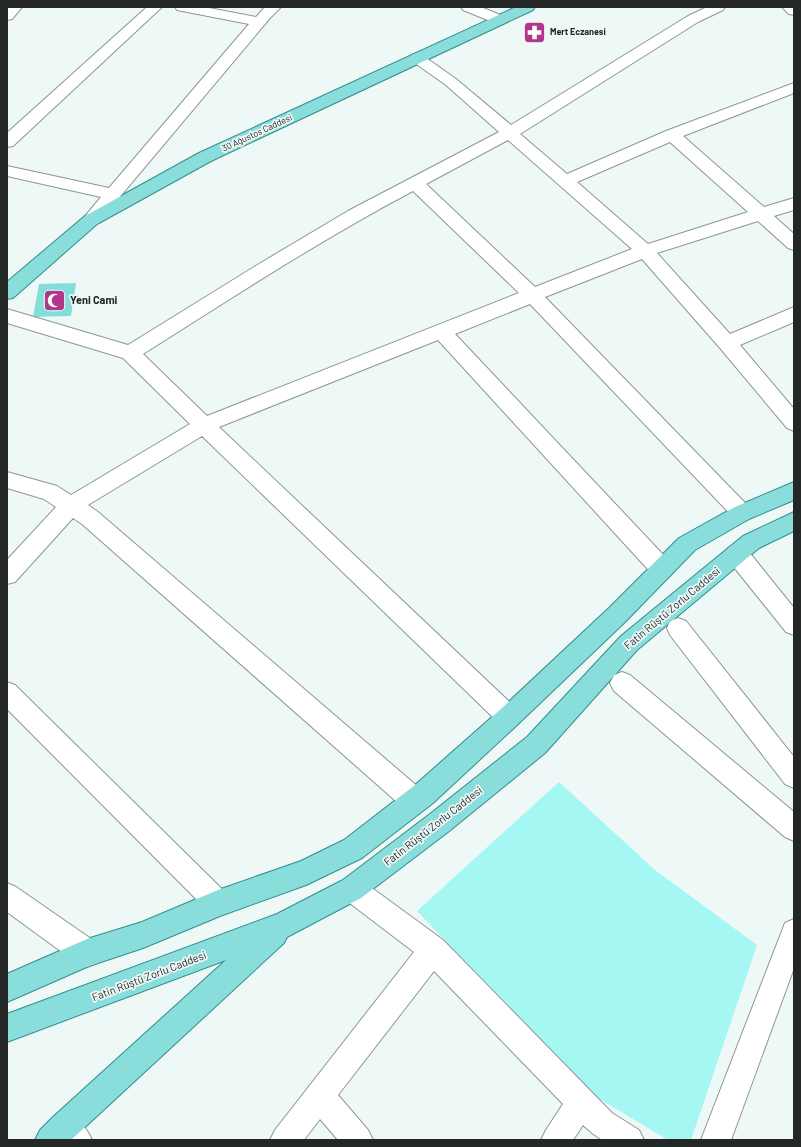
<svg xmlns="http://www.w3.org/2000/svg" width="801" height="1147" font-family="Barlow,sans-serif">
  <rect width="100%" height="100%" fill="#eef8f7"/>
  <path fill="#a4f7f3" d="M559,782L655,870L757,945L691,1140H668L593,1095L417,911Z"/>
  <path fill="#83deda" d="M76,283L71,316L33,317L39,284Z"/>
  <g fill="none" stroke-linecap="round" stroke-linejoin="round">
    <defs>
      <path id="minor" d="M7,7H22L12,19L7,20Z
        M147,7H162L13,146L7,147V133Z
        M175,7H204L256,17L265,7H281L270,18L97,224L91,226L85,224L82,220L101,197L7,176V166L109,188L249,24L182,11L177,10Z
        M461,7H481L505,17L507,20L505,23L500,24L495,23L463,10Z
        M707,7H725L723,10L698,22L520,134L567,174L666,131L794,83V93L683,136L764,207L794,198V210L774,216L794,234V250L788,248L758,221L657,253L730,334L794,307V322L740,345L794,409V431L787,428L720,348L642,259L545,297L749,507L753,513L749,519L742,522L735,519L530,304L455,334L670,562L673,569L670,576L662,578L654,576L438,340L219,427L517,709L521,717L517,725L509,728L501,725L202,436L88,505L98,512L424,792L428,801L424,810L415,813L406,810L82,524L73,518L15,582L7,584V560L56,507L44,499L7,488V472L57,486L71,495L190,424L123,358L7,323V309L128,345L259,264L348,211L499,132L446,85L412,61L409,58L412,55L417,53L422,55L456,79L511,125L688,16ZM508,140L632,249L535,287L426,184ZM670,142L748,212L648,244L577,182ZM413,191L519,293L207,416L143,354C232,298 320,240 413,191Z
        M782,7H794V15L789,14Z
        M737,545L745,547L794,608V635L786,632L729,561L726,554L729,547Z
        M678,618L686,621L794,757V788L785,784L670,635L667,628L670,621Z
        M622,672L630,675L794,812V841L785,837L614,691L610,683L614,675Z
        M7,682L15,685L227,894L231,903L227,912L218,916L209,912L7,709Z
        M352,876L361,880L443,940L612,1113L639,1130L644,1140H602L592,1133L583,1125L573,1140H541L546,1130L563,1104L434,971L338,1095L368,1130L373,1140H338L320,1119L304,1140H270L275,1130L414,952L343,898L339,889L343,880Z
        M7,883L16,887L97,943L101,953L97,963L87,967L77,963L7,912Z
        M794,919V968L731,1140H701L785,923Z
        M63,1112C77,1118 86,1126 92,1140H55L48,1127L53,1117Z"/>
      <path id="major" d="M516,7H535L533,10L211,161L97,224L13,298L7,299V282L85,216L199,153Z
        M794,482V500L749,519L695,550L625,622L517,725L433,803L362,858L306,885L220,916L143,948L89,966L7,1002V974L87,939L142,922L218,890L301,861L344,840L415,785L501,709L609,608L679,538L735,507Z
        M794,512V531L759,548L637,650L545,753L448,832L361,898L287,937L284,943L71,1140H35L40,1130L53,1117L226,960L7,1042V1014L277,914L343,880L430,814L527,737L621,636L743,536Z"/>
    </defs>
    <use href="#minor" stroke="#8d9696" stroke-width="2"/>
    <use href="#major" stroke="#328f8c" stroke-width="2"/>
    <use href="#minor" fill="#fff" fill-rule="evenodd"/>
    <use href="#major" fill="#89dddb" fill-rule="evenodd"/>
  </g>
  <defs>
    <symbol id="pharmacy-square" viewBox="-11 -11 22 22"><rect x="-9" y="-9" width="18" height="18" rx="4" fill="#b0378b" stroke="#eef8f7"/><path d="M-2-6h4v4h4v4h-4v4h-4v-4h-4v-4h4Z" fill="#fff"/></symbol>
    <symbol id="mosque-square" viewBox="-11 -11 22 22"><rect x="-9" y="-9" width="18" height="18" rx="4" fill="#b0378b" stroke="#eef8f7"/><path d="M3.5-4.9A6 6 0 1 0 3.5 4.9A5 5 0 1 1 3.5-4.9Z" fill="#fff"/></symbol>
  </defs>
  <g fill-rule="evenodd">
    <use href="#pharmacy-square" x="522" y="20" width="25" height="25"/>
    <use href="#mosque-square" x="42" y="288" width="25" height="25"/>
  </g>
  <g text-anchor="middle" stroke-width="3.5" stroke-linejoin="round" paint-order="stroke">
    <g font-size="9" font-weight="bold" fill="#232726" stroke="#eef8f7" text-anchor="start">
      <text x="550" y="35">Mert Eczanesi</text>
    </g>
    <g font-size="9" fill="#232726" stroke="#eef8f7">
      <text transform="translate(257 133) rotate(-25)" y="3">30 Ağustos Caddesi</text>
    </g>
    <g font-size="11" font-weight="bold" fill="#232726" stroke="#eef8f7" text-anchor="start">
      <text x="70" y="304">Yeni Cami</text>
    </g>
    <g font-size="11" fill="#232726" stroke="#eef8f7">
      <text transform="translate(672 608) rotate(-40)" y="4">Fatin Rüştü Zorlu Caddesi</text>
      <text transform="translate(433 826) rotate(-38)" y="4">Fatin Rüştü Zorlu Caddesi</text>
      <text transform="translate(149 976) rotate(-21)" y="4">Fatin Rüştü Zorlu Caddesi</text>
    </g>
  </g>
  <rect width="801" height="1147" fill="none" stroke="#232726" stroke-width="16"/>
</svg>
